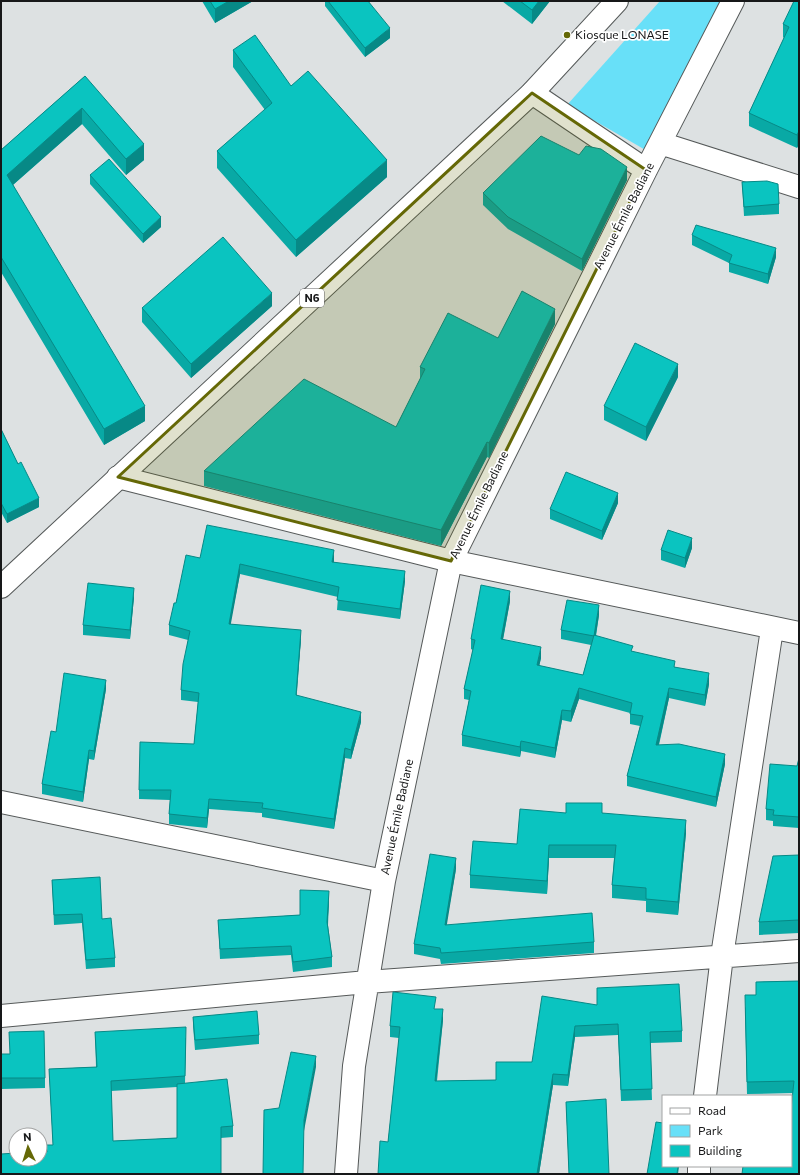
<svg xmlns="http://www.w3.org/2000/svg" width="800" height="1175" font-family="Commissioner,sans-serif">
  <rect width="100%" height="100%" fill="#dde1e2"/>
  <path fill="#68e0f8" d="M660,1H728L649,152L567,105Z"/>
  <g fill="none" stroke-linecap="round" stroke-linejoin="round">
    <defs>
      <path id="street" d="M532,93L646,170
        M660,143L799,187
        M118,477L451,561L799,633
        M1,802L384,881
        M1,1016L367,982L799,951
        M705,1096L722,956L772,629
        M699,1166V1174
        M346,1174L354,1066L384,881L451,561L646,170L733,1"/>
      <path id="primary" d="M1,587L532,93L617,1"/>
    </defs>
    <use href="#street" stroke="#555959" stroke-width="24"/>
    <use href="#primary" stroke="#555959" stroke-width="24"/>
    <use href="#street" stroke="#fff" stroke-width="22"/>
    <use href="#primary" stroke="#fff" stroke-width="22"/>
  </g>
  <path fill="#09a9a5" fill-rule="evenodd" d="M202,1H253L215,23Z
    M325,1H368L390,38L365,57L325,6Z
    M502,1H550L532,24Z
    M799,1V144L797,148L749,126V113L784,38L783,37V24Z
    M233,50L291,86L387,177L296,257L217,168V151L265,110L233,67Z
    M85,76L144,160L126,175L82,124L13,185L145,421L104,445L1,272V150Z
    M579,155L627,180L582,271L508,229L483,205V193Z
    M90,175L161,227L143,243L90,184Z
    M742,182L779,204V214L744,216Z
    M692,235L776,257L768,284L729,272V263L692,245Z
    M272,306L191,378L142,322V308Z
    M555,324L489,458L487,457L441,546L204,486V471L396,427L420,379V367L498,338Z
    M678,377L646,441L604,420V406Z
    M1,429L39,507L7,523L1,512Z
    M618,503L602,540L550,519V509Z
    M692,548L685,568L661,560V550Z
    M200,558L334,560V562L405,581L400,619L337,610L338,597L240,574L230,624L301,639L296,695L361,722L351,759L345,758L334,829L262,817V813L209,809L207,828L169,824V814L170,800L139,799V790L194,744L198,702L181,700V690L188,640L169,635V625L176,603Z
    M134,597L130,639L83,635V625Z
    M510,601L503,640L541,658L539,666L583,675L591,645L561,639V630L599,615L596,636L633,652L675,667L709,684L705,706L669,698L659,745L725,764L716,807L627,786V776L640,726L630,724V713L579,699L571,722L562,720L555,758L521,751L520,757L462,746V735L469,700L464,699V689L473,650L471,649V639Z
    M106,689L94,760L89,759L83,802L42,794V784L56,732Z
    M799,758V828L773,826V821L766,820V809L797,766Z
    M566,813H602L686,833L678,915L646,912V901L612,898V885L614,858H549L547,894L470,888V875L517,844Z
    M799,855V933L759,935V922Z
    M456,869L446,925L594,942V953L441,964L440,959L414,954V944Z
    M52,880L102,919L115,958V967L86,969L82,923L54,925Z
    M329,901L328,925L332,957V967L293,972L291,955L220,959L218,920L300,915Z
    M799,981L791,1166L793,1093L747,1094L745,1008L756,995V982Z
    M597,988L682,1031V1042L650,1043L652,1100L621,1101L618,1035L575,1037L568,1086L553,1085L539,1174H378L388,1142L399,1038L390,1037V1026L443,1020L437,1081L496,1080L532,1062L597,1005Z
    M193,1017L259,1035V1044L195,1050L193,1026Z
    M95,1032L186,1038L185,1083L233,1126V1137L46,1152L53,1145L49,1069L96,1067ZM177,1087V1138L113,1141L111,1091Z
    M1,1054L45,1078V1088L1,1089Z
    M566,1102L609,1174H569Z"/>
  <path fill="#078986" d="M229,1H253L215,23V9Z
    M539,1H550L532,24V10Z
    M390,28V38L365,57V48Z
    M82,108V124L7,190V175Z
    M799,131V144L797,148V135Z
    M144,144V160L126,175V159Z
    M387,160V177L296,257V240Z
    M627,167V180L582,271V259Z
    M161,217V227L143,243V234Z
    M776,248V257L768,284V274Z
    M272,293V306L191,378V364Z
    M555,309V324L489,458V443Z
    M678,364V377L646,441V427Z
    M145,406V421L104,445V429Z
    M487,442V457L441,546V530Z
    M618,493V503L602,540V531Z
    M39,498V507L7,523V514Z
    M692,538V548L685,568V558Z
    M334,550V560L332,571V562Z
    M240,564V574L229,634V624Z
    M405,571V581L400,619V609Z
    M134,588V597L130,639V630Z
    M510,591V601L501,649V639Z
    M599,605V615L594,646V636Z
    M301,630V639L296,705V695Z
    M541,647V658L537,676V665Z
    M709,673V684L705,706V695Z
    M106,680V689L94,760V751Z
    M579,688V699L571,722V711Z
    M669,688V698L656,756V745Z
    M562,710V720L555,758V748Z
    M361,712V722L351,759V750Z
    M521,741V751L520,757V747Z
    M345,748V758L334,829V819Z
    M89,750V759L83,802V792Z
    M725,754V764L716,807V797Z
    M209,799V809L207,828V818Z
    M686,820V833L678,915V902Z
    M549,845V858L547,894V881Z
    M456,858V869L445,936V925Z
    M329,891V901L327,932V922Z
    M443,1009V1020L435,1092V1081Z
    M575,1026V1037L568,1086V1075Z
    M316,1056V1067L304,1131V1120Z
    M553,1074V1085L539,1174H537Z
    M678,1166H679L678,1174H677Z"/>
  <path fill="#0ac4c0" stroke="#078986" d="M210,1H229L215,9Z
    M328,1H368L390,28L365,48Z
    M520,1H539L532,10Z
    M794,1H799V131L797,135L749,113L789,27L783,24Z
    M255,35L291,86L308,71L387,160L296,240L217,151L272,103L233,50Z
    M85,76L144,144L126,159L82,108L7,175L145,406L104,429L1,257V150Z
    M541,136L579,155L586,146L601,149L627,167L582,259L508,217L483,193Z
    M109,159L161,217L143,234L90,175Z
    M767,181L778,184L779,204L744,207L742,182Z
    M696,225L776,248L768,274L729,263L732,255L692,235Z
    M223,237L272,293L191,364L142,308Z
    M522,291L555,309L489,443L487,442L441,530L204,471L304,379L396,427L425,369L420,367L448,313L498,338Z
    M635,343L678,364L646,427L604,406Z
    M1,429L18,464L21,462L39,498L7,514L1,503Z
    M566,472L618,493L602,531L550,509Z
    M207,525L334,550L332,562L405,571L400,609L337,600L339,587L240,564L229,624L301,630L296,695L361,712L351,750L345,748L334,819L262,808L263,803L209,799L207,818L169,814L171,790H139L140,742L194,744L199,693L181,690L183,664L190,631L169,625L174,603H176L186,555L200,558Z
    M668,530L692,538L685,558L661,550Z
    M88,583L134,588L130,630L83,625Z
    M481,585L510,591L501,639L541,647L537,665L583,675L594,635L633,646L631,651L675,661L674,667L709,673L705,695L669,688L656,745L679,744L725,754L716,797L627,776L643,716L630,714L632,703L579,688L571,711L562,710L555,748L521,741L520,747L462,735L471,691L464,689L475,640L471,639Z
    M567,600L599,605L594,636L561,630Z
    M64,673L106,680L94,751L89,750L83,792L42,784L51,731L56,732Z
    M799,758V817L773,815L774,810L766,809L770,764L797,766Z
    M566,803H602V813L686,820L678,902L646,899V888L612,885L616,845H549L547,881L470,875L473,841L517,844L520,809L566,813Z
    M430,854L456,858L445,925L592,913L594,942L441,953L440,948L414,944Z
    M799,855V920L759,922L773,856Z
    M100,877L102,919L111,918L115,958L86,960L82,914L54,915L52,880Z
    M300,890L329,891L327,922L332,957L293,962L291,946L220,949L218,920L300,915Z
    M799,981V1174H742L743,1166H791V1109L794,1081L747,1082L745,995H756V982Z
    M679,984L682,1031L650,1032L652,1089L621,1090L618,1024L575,1026L568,1075L553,1074L537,1174H378L380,1141L388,1142L400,1027L390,1026L393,992L436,997L434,1009H443L435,1081L496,1080V1062H532L542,996L597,1005V988Z
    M257,1011L259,1035L195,1040L193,1017Z
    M186,1027L185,1076L111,1081L113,1141L177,1138V1084L227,1079L233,1126L221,1127V1174H1V1154L16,1153V1159H40V1152H47L46,1145H53L49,1069L97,1067L95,1032Z
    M44,1031L45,1078H1V1054H10L9,1032Z
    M291,1052L316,1056L304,1120L303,1174H263L264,1110L279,1108Z
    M606,1099L609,1174H569L566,1102Z
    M656,1122L663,1123V1166H678L677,1174H647Z"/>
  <path fill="#656806" fill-opacity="0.2" stroke="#656806" stroke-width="3" stroke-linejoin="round" d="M532,93L646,170L451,561L118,477Z"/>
  <circle fill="#656806" stroke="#fff" stroke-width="1.5" cx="567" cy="35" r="4"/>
  <g text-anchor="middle" stroke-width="3.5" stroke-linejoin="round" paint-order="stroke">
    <rect fill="#fff" stroke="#5d5d5e" stroke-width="1" x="300" y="289" width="24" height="18" rx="3"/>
    <g font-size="11" font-weight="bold" fill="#171819">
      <text x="312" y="302">N6</text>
    </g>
    <g font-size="12" fill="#171819" stroke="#fff" text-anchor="start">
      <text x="575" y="39">Kiosque LONASE</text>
    </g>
    <g font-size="12" fill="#171819" stroke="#fff">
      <text transform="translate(624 216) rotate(-63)" y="4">Avenue Émile Badiane</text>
      <text transform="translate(479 505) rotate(-64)" y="4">Avenue Émile Badiane</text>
      <text transform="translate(397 817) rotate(-78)" y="4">Avenue Émile Badiane</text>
    </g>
  </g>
  <rect width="800" height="1175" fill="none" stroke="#171819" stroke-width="4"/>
  <rect x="662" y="1095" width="130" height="72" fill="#ffffff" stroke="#a2a3a3"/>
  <rect x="670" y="1108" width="20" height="6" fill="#ffffff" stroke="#a2a3a3"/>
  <text x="698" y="1115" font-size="12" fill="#171819">Road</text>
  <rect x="670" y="1125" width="20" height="12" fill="#68e0f8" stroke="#a2a3a3"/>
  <text x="698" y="1135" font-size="12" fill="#171819">Park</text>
  <rect x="670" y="1145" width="20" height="12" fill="#0ac4c0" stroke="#a2a3a3"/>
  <text x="698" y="1155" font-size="12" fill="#171819">Building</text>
  <g transform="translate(28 1147) rotate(356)"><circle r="19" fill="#ffffff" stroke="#a2a3a3"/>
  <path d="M0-3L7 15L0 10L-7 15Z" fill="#656806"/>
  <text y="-6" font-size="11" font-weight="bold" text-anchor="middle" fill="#171819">N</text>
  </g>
</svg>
